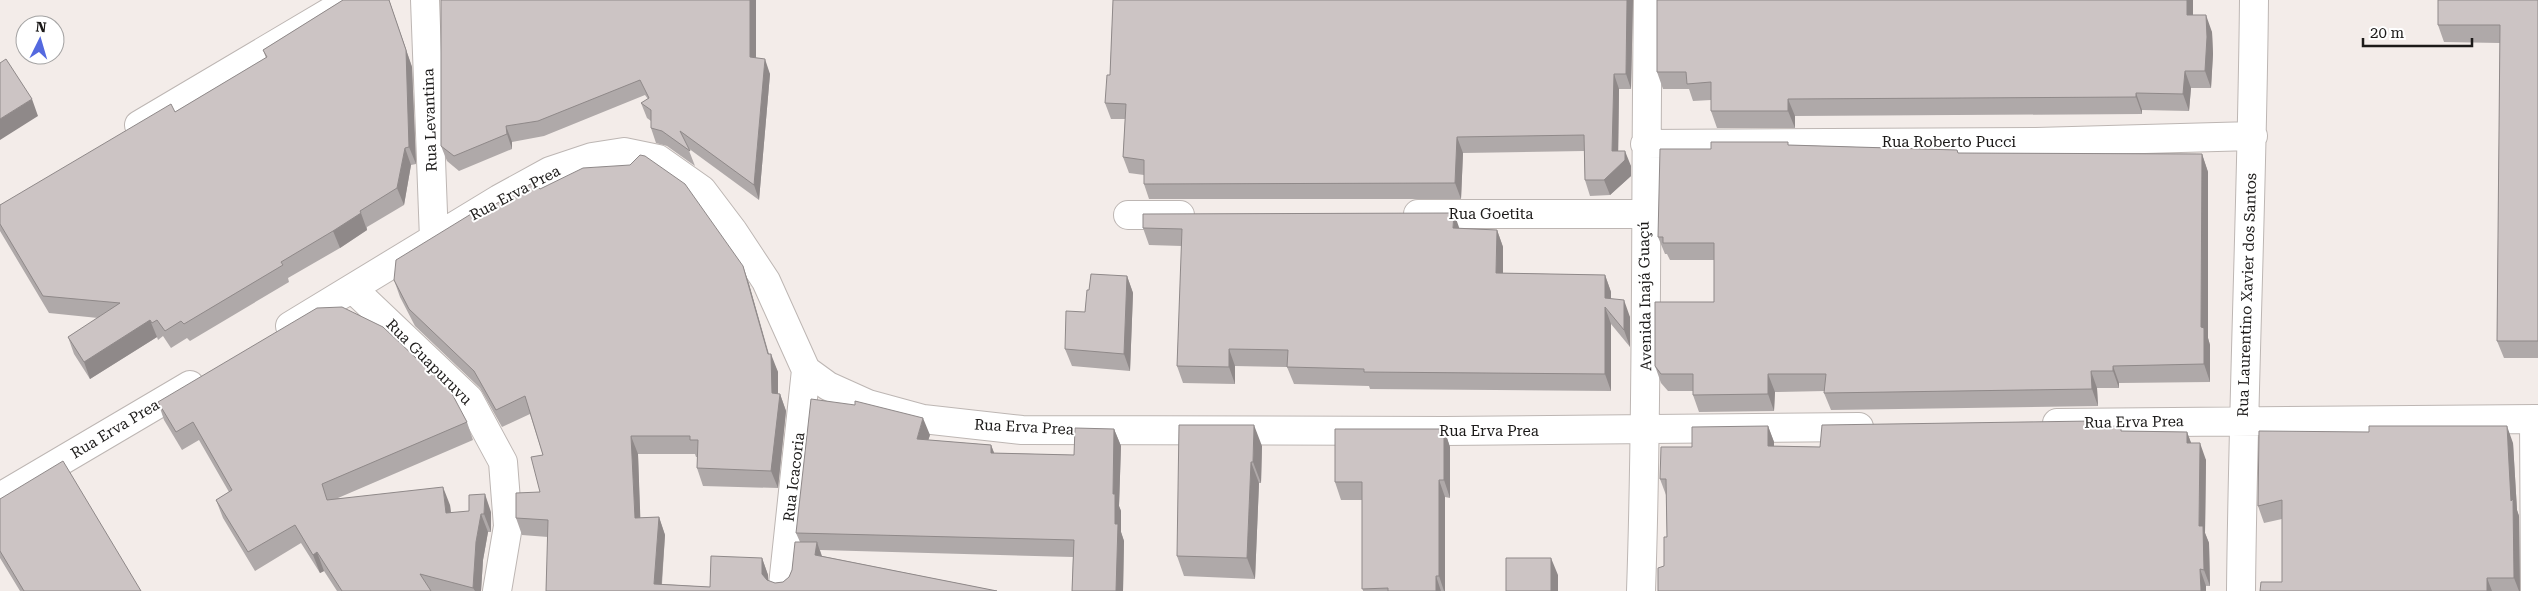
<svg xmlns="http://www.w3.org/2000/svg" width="2538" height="591" font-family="'Roboto Serif',serif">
  <rect width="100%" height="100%" fill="#f3ece9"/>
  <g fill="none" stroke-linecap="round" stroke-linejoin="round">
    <defs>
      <path id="street" d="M425,0L434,239
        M139,125L350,0
        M1645,144L2036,142L2253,136
        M1418,214H1644
        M1128,215H1180
        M353,289L469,399L503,462L508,526L497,591
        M290,326L499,199L550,171L592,157L624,152L658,159L702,190L733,231L766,281L806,370L828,386L868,404L923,419L1022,430L1445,431L1859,427
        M2534,419L2535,591
        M2057,423L2538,419
        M0,497L190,385
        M783,585L806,370
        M1641,591C1648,394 1645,197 1648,0
        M2241,591C2243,394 2252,197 2254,0"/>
    </defs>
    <use href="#street" stroke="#bdb6b3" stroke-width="30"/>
    <use href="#street" stroke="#fff" stroke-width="28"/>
  </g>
  <path fill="#afa9a9" d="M343,0H389L412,67L416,164L411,165L404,205L367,227V230L340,248L288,278L289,282L190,341L187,338L171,348L163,336L158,340L157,337L90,379L74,354L68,337L98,318L49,313L0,231V205L175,112L266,58L263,50Z
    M441,0H756V58L770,74L759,200L688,148L695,166L667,146L656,143L651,128V121L647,118L641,103L648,99L645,95L544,136L512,142V149L459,171L447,161L441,146Z
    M1113,0H1633L1631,89H1619L1618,151L1631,166V176L1610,195L1590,196L1585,180L1584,151L1463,153L1461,199H1149L1144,184V175L1129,173L1123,157L1125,119H1111L1105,103L1110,75Z
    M2193,0V15L2212,32L2213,54L2211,88H2191L2189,111L2142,110V114L1795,116V128H1717L1711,111V100L1693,101L1689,89H1663L1657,72Z
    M2538,0V358H2504L2497,341L2500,43L2444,42L2438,25Z
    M1789,145L1957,150L1958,153L2202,154L2208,172V338L2210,345V382L2119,383V388H2097L2098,406L1831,410L1824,393L1825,391L1775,392L1774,411L1699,412L1693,395V391H1668L1661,383L1655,366L1714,302V260H1670L1667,254H1665L1658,237L1711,149Z
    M540,189L743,266L749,284L769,354L778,372V394H780L786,411L778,488L703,486L697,468V457H696L695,454H638L640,518L659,517L665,535L662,584L710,587L762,558L768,575V581L775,583L783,582L789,577L792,570L800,542L796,533L930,435L928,440L991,445L994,453L1074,455L1114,429L1121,446L1119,506L1121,511V532L1124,541L1123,591H1072L1073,557L820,550L822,556L997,591H546L548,537L522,535L516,518L540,492L543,455L530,414L502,427L480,388L415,326L400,297L394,280L478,214Z
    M1143,228H1460L1497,230L1503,247V273L1605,275L1611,292V299L1630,317V347L1611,324V391L1370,389L1369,386L1294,384L1287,367L1235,366V384L1183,383L1177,366L1182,246L1149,245Z
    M1127,276L1133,293L1130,371L1072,366L1065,349L1085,312L1089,290Z
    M158,402L467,422L473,440L338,498L450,505L451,513L491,512V532H488L483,560L481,591H337L324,571L320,573L301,543L255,571L223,518L216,500L229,492L199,440L182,450L164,420Z
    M1768,426L1774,442V446L1820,447L2095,427L2123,431L2187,432L2191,443L2206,460L2205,533L2209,543L2210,586L1664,566L1667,537L1666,495L1660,479L1692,447Z
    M1444,429L1450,447V498L1445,497V591H1363L1362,500H1341L1335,482Z
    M2513,443L2517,510L2519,516L2520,591H2260L2282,582V519L2264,523L2258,506Z
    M1262,446L1261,483H1259L1255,579L1184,576L1177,556Z
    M0,499L141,591H20L0,558Z"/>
  <path fill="#8f8989" d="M389,0L412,67L416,164L409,147Z
    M750,0H756V72L750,57Z
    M1627,0H1633L1631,89L1626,74Z
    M2187,0H2193V32L2187,15Z
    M2206,15L2212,32L2213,54L2211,88L2205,71Z
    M765,59L770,74L759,200L754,185Z
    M2185,71L2191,88L2189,111L2183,94Z
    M1614,74L1619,89L1618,166L1612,151Z
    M2136,93L2142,110V114L2136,97Z
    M32,99L38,116L0,140V119Z
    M1788,99L1795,116V128L1788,111Z
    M506,126L512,142V149L507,134Z
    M1457,137L1463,153L1461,199L1455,183Z
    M405,148L411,165L404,205L397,188Z
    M1625,151L1631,166V176L1610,195L1604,180Z
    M2202,154L2208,172V338L2210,345V382L2204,364L2201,327Z
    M361,213L367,230L340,248L333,231Z
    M1454,213L1460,230L1453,228Z
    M1497,230L1503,247V290L1496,273Z
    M743,266L749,284L771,363V354L778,372V408L780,394L786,411L778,488L771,471L768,354Z
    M1605,275L1611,292V315L1605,298Z
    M1127,276L1133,293L1130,371L1124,354Z
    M1624,300L1630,317V347L1624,330Z
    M1605,307L1611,324V391L1605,374Z
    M150,320L157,337L90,379L84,362Z
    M1229,349L1235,366V384L1229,367Z
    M2113,366L2119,383V388L2113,371Z
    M2091,371L2097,388L2098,406L2092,389Z
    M1768,374L1775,392L1774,411L1768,394Z
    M923,418L930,435L923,456L917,439Z
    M1254,425L1262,446L1261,483L1253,462Z
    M1768,426L1774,442V463L1768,446Z
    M2507,426L2513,443L2517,510L2519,516L2520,591H2519L2514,578Z
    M1114,429L1121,446L1119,506L1121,511V532L1124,541L1123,591H1116L1115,524L1113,494Z
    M1444,429L1450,447V498L1444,480Z
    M2187,432L2193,448L2187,443Z
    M631,436L638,454L641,535L635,518Z
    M2200,443L2206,460L2205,533L2209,543L2210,586L2204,570L2199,526Z
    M991,445L998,463L991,453Z
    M1251,462L1259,483L1255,579L1247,558Z
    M1439,480L1445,497V591H1444L1439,576Z
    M443,487L450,505L453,531L446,513Z
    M485,494L491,512V532L484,514Z
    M481,514L488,532L483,560L481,591H475L473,588L476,542Z
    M659,517L665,535L661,591L654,584Z
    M817,542L823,560L815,555Z
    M317,552L324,571L320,573L313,555Z
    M762,558L768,575L769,591L762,574Z
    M1551,558L1558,575V591H1551Z
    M2200,569L2206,586V591H2201Z
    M1436,576L1441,591H1436Z
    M2487,578L2492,591H2487Z"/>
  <path fill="#ccc4c4" stroke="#8f8989" d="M343,0H389L406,50L409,147L405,148L397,188L360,211L361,213L333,231L281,262L283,265L184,324L181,321L165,331L157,320L152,323L150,320L84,362L68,337L120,303L43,296L0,224V205L171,104L175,112L267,57L263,50Z
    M441,0H750V57L765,59L754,185L680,131L690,151L662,131L651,128V110L641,103L649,98L640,80L538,121L506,126L507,134L454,156L441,146Z
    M1113,0H1627L1626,74H1614L1612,151H1625V160L1604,180H1585L1584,135L1457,137L1455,183L1144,184V160L1123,157L1126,104L1105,103L1107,75H1110Z
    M1657,0H2187V15H2206L2207,37L2205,71H2185L2183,94L2136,93V97L1788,99V111H1711V82L1687,84L1686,72H1657Z
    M2438,0H2538V341H2497L2500,25H2438Z
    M6,59L32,99L0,119V63Z
    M1711,142H1788V145L1957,150L1958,153L2202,154L2201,327L2204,328V364L2113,366V371H2091L2092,389L1824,393L1826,374H1768V394L1693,395V374H1661L1655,366V302H1714V243H1663V237H1658L1660,149H1711Z
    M640,155L645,156L685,184L743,266L768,354H771L772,393L780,394L771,471L697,468L698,440H690V436H631L635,518L659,517L654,584L710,587L711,556L762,558V574L767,580L775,583L783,582L789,577L792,570L795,542H817L815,555L997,591H546L548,520L516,518V493L540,492L531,457L543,455L525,396L496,410L474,371L409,309L394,280L396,260L476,211L478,214L534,182L540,189L583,168L630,165Z
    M1454,213L1453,228L1497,230L1496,273L1605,275V298L1624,300V330L1605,307V374L1364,372V369L1287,367L1288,350L1229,349V367L1177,366L1182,229L1143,228V214Z
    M1091,274L1127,276L1124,354L1065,349L1066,311L1085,312L1087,290H1089Z
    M342,307L383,327L450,390L467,422L322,484L327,500L443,487L446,513L469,511V495L485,494L484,514H481L476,542L473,588L420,574L431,591H342L317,552L313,555L295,525L248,552L216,500L232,490L193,422L176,432L158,402L317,308Z
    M811,399L855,405V401L923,418L917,439L991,445V453L1074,455L1075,428L1114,429L1113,494H1115V524H1118L1116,591H1072L1074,540L796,533Z
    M2093,421L2094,427L2121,426V431L2187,432V443H2200L2199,526H2203L2204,570L2200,569L2201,591H1658V568L1664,566V537H1667L1666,479H1660L1661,447H1692V427L1768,426V446L1820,447L1822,425Z
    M1179,425H1254L1253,462H1251L1247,558L1177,556Z
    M2369,426H2507L2511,501L2513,499L2514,578H2487V591H2260L2261,582H2282V500L2258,506L2259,431L2369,432Z
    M1335,429H1444V480H1439V576H1436V591H1388V588L1362,589V482H1335Z
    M63,461L141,591H24L0,551V499Z
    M1506,558H1551V591H1506Z"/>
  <g text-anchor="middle" stroke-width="4" stroke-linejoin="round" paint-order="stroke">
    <g font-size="15" fill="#1c1a19" stroke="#fff">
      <text transform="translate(430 120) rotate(-92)" y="5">Rua Levantina</text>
      <text x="1949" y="147">Rua Roberto Pucci</text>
      <text transform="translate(515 193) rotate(-28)" y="5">Rua Erva Prea</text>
      <text x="1491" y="219">Rua Goetita</text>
      <text transform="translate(2247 295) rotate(-88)" y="5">Rua Laurentino Xavier dos Santos</text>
      <text transform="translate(1645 296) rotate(-91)" y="5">Avenida Inajá Guaçú</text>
      <text transform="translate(429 362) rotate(45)" y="5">Rua Guapuruvu</text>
      <text transform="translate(2134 422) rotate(-1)" y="5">Rua Erva Prea</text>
      <text transform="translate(1024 427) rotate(3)" y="5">Rua Erva Prea</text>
      <text transform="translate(115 429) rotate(-31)" y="5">Rua Erva Prea</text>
      <text x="1489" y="436">Rua Erva Prea</text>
      <text transform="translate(794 477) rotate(-83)" y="5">Rua Icacoria</text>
    </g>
  </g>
  <g transform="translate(40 40) rotate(5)"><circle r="24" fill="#ffffff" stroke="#a4a3a3"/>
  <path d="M0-4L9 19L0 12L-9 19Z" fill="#5469df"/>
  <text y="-8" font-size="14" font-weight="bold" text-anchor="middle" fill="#1c1a19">N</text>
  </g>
  <path d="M2363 38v8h109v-8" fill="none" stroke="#1c1a19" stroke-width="2.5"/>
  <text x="2370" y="38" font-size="15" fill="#1c1a19" stroke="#ffffff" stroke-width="4" paint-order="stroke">20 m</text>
</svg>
